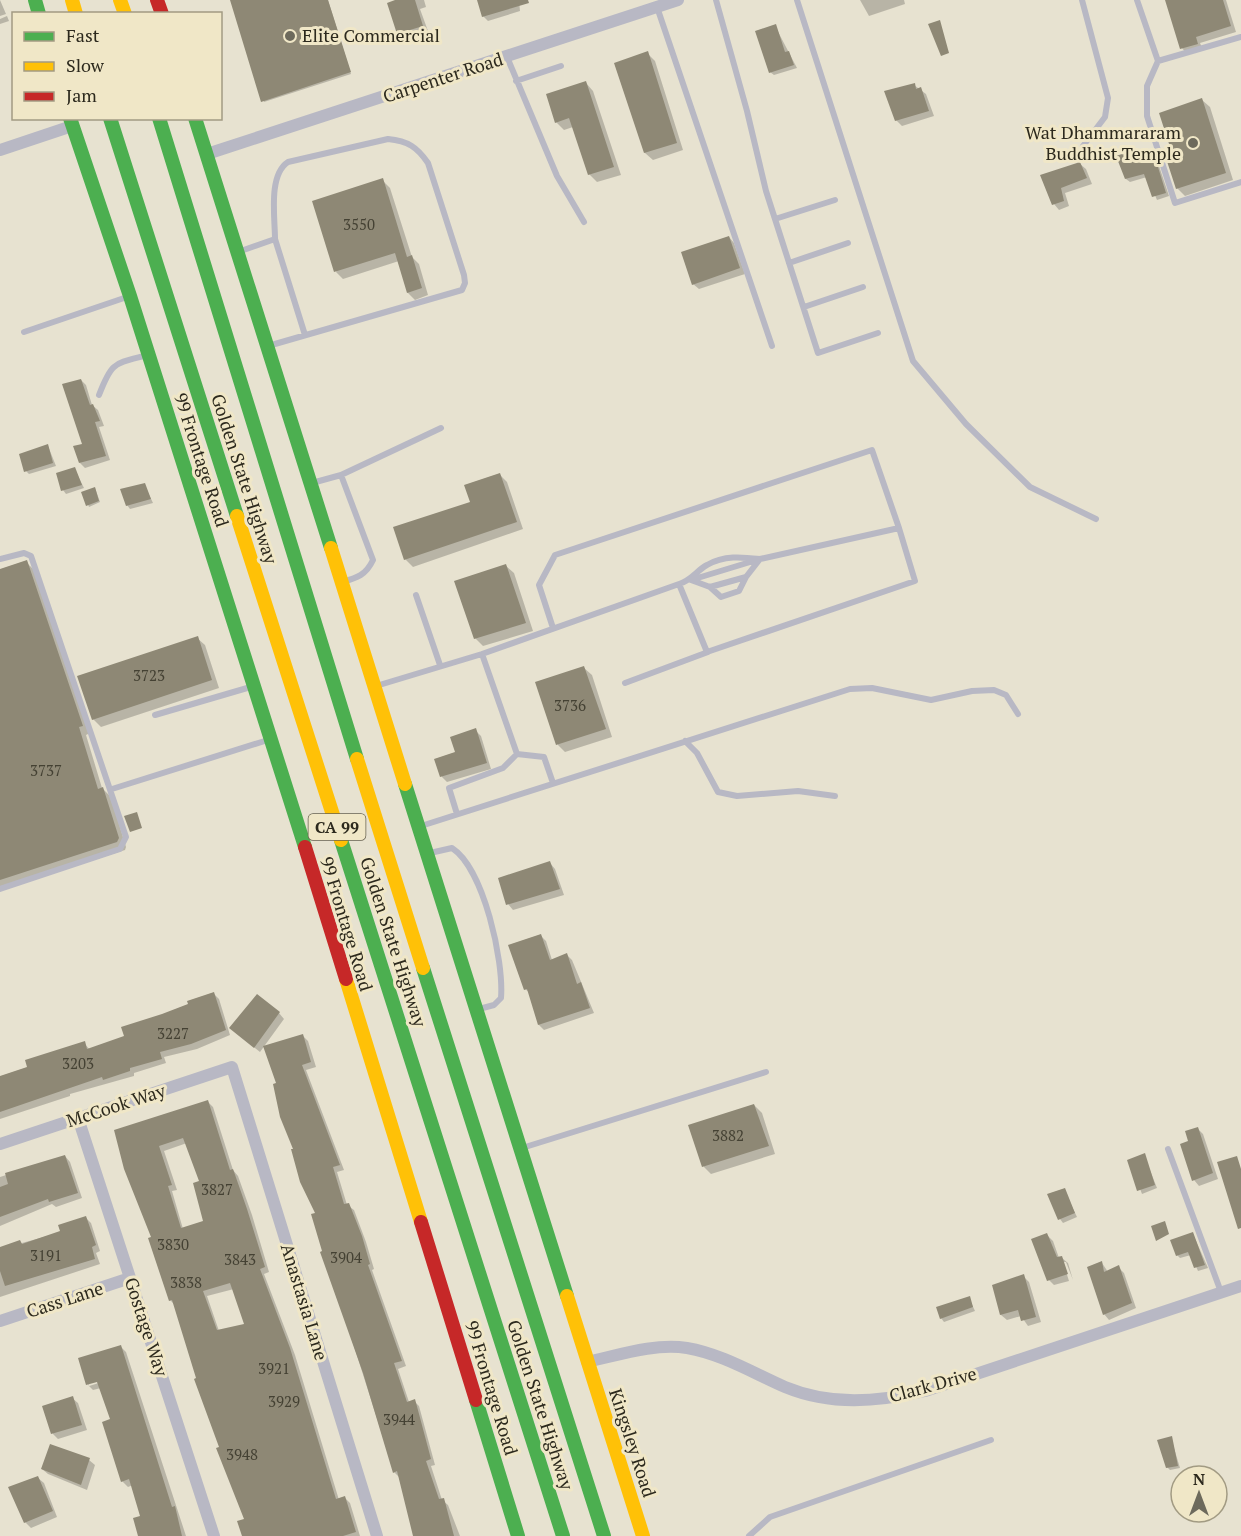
<svg xmlns="http://www.w3.org/2000/svg" width="1241" height="1536" font-family="'PT Serif',serif">
  <rect width="100%" height="100%" fill="#e7e2d0"/>
  <path fill="#0003" fill-rule="evenodd" d="M0,0L6,14L0,16Z
    M231,0H328L351,74L264,102Z
    M400,0H424L426,7L420,9L428,31L404,39L398,33Z
    M478,0H519L520,11L488,21L483,16Z
    M860,0H904L905,4L869,16Z
    M1167,0H1226L1236,32L1200,43L1203,50L1187,54L1182,48Z
    M7,16L9,21L0,24V19Z
    M775,26L797,68L774,75L770,72Z
    M647,53L655,61L683,150L653,160L645,153L615,64Z
    M586,83L593,91L621,175L597,182L589,174L573,127L564,130L556,122Z
    M914,85L926,94L934,116L902,126L896,120Z
    M1202,100L1210,107L1233,180L1185,196L1177,188L1172,148Z
    M1130,152L1134,158L1152,153L1156,157L1169,196L1157,200L1147,177L1130,182L1126,179Z
    M1080,164L1086,169L1092,184L1065,193L1069,206L1059,210L1054,204L1042,176Z
    M382,180L390,188L412,257L419,264L428,295L415,300L408,293L399,261L343,279L336,272Z
    M729,237L734,243L745,274L699,289L693,284Z
    M81,380L86,385L92,405L98,410L104,426L99,427L110,460L85,468L80,463L84,445Z
    M48,446L56,466L29,474L26,471Z
    M74,468L84,488L66,494L63,490Z
    M499,474L507,482L523,529L413,567L405,559L471,503Z
    M144,484L153,503L130,509L127,505Z
    M95,488L100,502L89,507L83,493Z
    M26,562L34,570L90,733L86,735L102,788L111,797L126,847L125,850L0,890V571Z
    M506,566L514,573L533,631L483,646L475,638Z
    M197,638L205,645L219,688L101,727L93,719Z
    M584,668L592,675L612,737L565,752L558,745L537,683Z
    M475,730L481,736L491,769L447,782L442,777L436,760L456,753Z
    M550,863L555,869L564,895L513,910L508,904Z
    M541,936L546,941L552,960L567,955L572,960L594,1013L544,1030L539,1025L530,993L525,989Z
    M214,994L219,999L230,1035L197,1049L164,1057L166,1063L134,1073V1076L70,1094V1096L0,1119V1077L29,1068L27,1061L84,1043L90,1050L126,1037L162,1015Z
    M279,1013L284,1019L260,1052L236,1033Z
    M303,1036L308,1041L316,1067L306,1070L344,1170L337,1172L347,1205L354,1210L366,1242L374,1269L372,1270L406,1366L398,1369L409,1402L414,1401L419,1406L435,1465L431,1466L442,1500L448,1505L460,1536H415L399,1477L394,1472L324,1252L317,1214L278,1084Z
    M207,1101L213,1107L233,1170L238,1176L252,1215L269,1272L264,1274L295,1355L339,1500L345,1498L350,1503L360,1536H243L246,1520L176,1306L170,1300L153,1238L126,1168ZM187,1143L201,1182L205,1222L183,1229L172,1191L177,1190L164,1151ZM234,1289L246,1325L219,1331L207,1296Z
    M754,1105L762,1113L775,1154L711,1174L704,1167L690,1126Z
    M1198,1129L1203,1134L1218,1179L1199,1186L1194,1180L1189,1142Z
    M1144,1155L1157,1188L1142,1194L1129,1160Z
    M65,1156L70,1162L82,1198L56,1207L52,1204L0,1226V1177Z
    M1064,1190L1077,1217L1063,1223L1060,1219Z
    M85,1217L91,1223L100,1251L96,1253L100,1264L0,1297V1249L62,1232Z
    M1193,1234L1208,1268L1198,1271L1191,1255L1180,1258L1177,1255Z
    M1047,1235L1053,1241L1059,1258H1062L1068,1263L1073,1280L1066,1262H1063L1069,1281L1054,1285L1049,1280Z
    M1102,1263L1108,1272L1118,1267L1124,1273L1136,1308L1109,1320L1104,1314Z
    M1023,1276L1029,1282L1041,1322L1028,1326L1021,1316L1007,1320L1001,1315L994,1286Z
    M969,1298L975,1311L944,1322L941,1318Z
    M120,1346L126,1352L186,1536H138L142,1517L133,1485L128,1487L122,1481L112,1420L101,1388L93,1390L89,1386L105,1381L104,1379L89,1383V1386L80,1359Z
    M72,1398L78,1403L87,1430L58,1439L53,1434L43,1407Z
    M1171,1438L1180,1468L1170,1470L1167,1467Z
    M89,1460L95,1465L87,1490L48,1474L42,1469Z
    M38,1478L44,1483L57,1517L31,1528L25,1522Z"/>
  <path fill="#8e8875" fill-rule="evenodd" d="M230,0H328L351,72L261,102Z
    M395,0H415L423,26L397,34L387,3Z
    M477,0H528L529,3L482,17Z
    M1165,0H1223L1231,26L1196,37L1198,44L1180,49Z
    M940,20L949,53L941,56L928,24Z
    M776,24L785,52L789,51L794,65L769,73L755,31Z
    M648,51L677,143L644,153L614,63Z
    M586,81L614,167L588,175L569,118L555,123L546,94Z
    M915,83L916,89L921,87L929,111L895,121L884,91Z
    M1202,98L1226,173L1176,189L1163,149L1170,147L1159,113Z
    M1131,151L1133,157L1153,151L1166,193L1152,197L1144,174L1125,179L1116,156Z
    M1080,162L1087,178L1061,188L1064,201L1052,205L1040,175Z
    M383,178L407,257L412,255L422,288L407,293L395,253L334,272L312,201Z
    M729,236L740,268L692,285L681,252Z
    M81,379L90,405L93,404L100,421L95,422L106,456L79,463L73,446L82,444L62,384Z
    M48,444L53,463L24,472L19,454Z
    M75,467L82,485L61,491L56,473Z
    M500,473L517,522L404,560L393,527L470,502L464,485Z
    M145,483L151,499L126,506L120,489Z
    M95,487L99,501L86,506L81,492Z
    M27,560L83,726L79,727L98,789L103,787L119,838L117,842L0,880V569Z
    M506,564L526,623L474,639L454,581Z
    M198,636L212,680L92,720L77,676Z
    M584,666L606,729L556,745L535,682Z
    M476,728L487,763L440,777L434,759L455,752L450,737Z
    M137,812L142,828L130,832L124,816Z
    M550,861L560,889L506,905L498,878Z
    M541,934L550,960L567,953L577,984L581,982L590,1008L538,1025L527,989L524,990L508,945Z
    M214,992L226,1030L191,1044L160,1052L162,1059L130,1068V1071L103,1080L102,1077L0,1112V1076L27,1067L25,1060L85,1041L87,1049L124,1036L121,1027L162,1014L188,1004L187,1001Z
    M257,994L280,1012L254,1048L229,1028Z
    M303,1034L311,1062L302,1065L340,1165L333,1167L344,1204L349,1203L362,1236L370,1264L368,1265L402,1361L394,1363L407,1402L415,1399L431,1459L426,1461L439,1499L444,1498L454,1536H413L397,1471L393,1473L363,1373L320,1252L322,1251L311,1214L315,1213L300,1182L291,1149H293L280,1117L273,1084L276,1083L263,1046Z
    M208,1100L230,1170L233,1169L247,1209L265,1267L260,1269L290,1348L336,1499L345,1496L356,1532L343,1536H242L237,1521L244,1519L216,1448L219,1447L194,1379L196,1378L172,1300L169,1301L148,1238L151,1237L124,1169L114,1130ZM183,1138L199,1181L193,1183L203,1221L181,1228L168,1186L172,1185L159,1146ZM230,1283L244,1324L217,1330L203,1291Z
    M754,1104L769,1146L702,1167L688,1125Z
    M1198,1127L1213,1173L1192,1181L1180,1144L1188,1141L1185,1131Z
    M1145,1153L1155,1185L1137,1191L1127,1160Z
    M65,1155L78,1193L49,1202L48,1199L0,1217V1187L8,1184L5,1173Z
    M1237,1156L1241,1169V1228L1238,1229L1217,1162Z
    M1065,1188L1075,1213L1058,1220L1047,1194Z
    M86,1216L96,1245L92,1247L95,1259L5,1286L0,1271V1247L20,1240L22,1244L60,1231L58,1225Z
    M1165,1221L1169,1234L1156,1241L1151,1226Z
    M1193,1232L1205,1265L1194,1268L1188,1252L1176,1256L1170,1240Z
    M1047,1233L1057,1257L1062,1256L1068,1274L1047,1281L1031,1239Z
    M1102,1261L1104,1272L1119,1265L1132,1303L1103,1315L1087,1267Z
    M1024,1274L1036,1317L1021,1321L1018,1310L1000,1315L992,1285Z
    M970,1296L973,1307L940,1319L936,1307Z
    M121,1345L172,1507L175,1506L182,1536H138L133,1518L140,1516L129,1479L121,1482L102,1422L110,1419L97,1382L86,1385L78,1358Z
    M73,1396L82,1425L51,1434L42,1406Z
    M1172,1436L1178,1466L1166,1468L1157,1440Z
    M50,1444L90,1458L81,1485L41,1469Z
    M38,1476L53,1511L24,1523L8,1487Z"/>
  <g fill="none" stroke-linecap="round" stroke-linejoin="round">
    <path stroke="#b8b8c4" stroke-width="6" d="M716,0L747,111L766,191L818,353L878,333
      M797,0L913,361L966,424L1030,487L1096,519
      M1082,0L1108,98L1105,117L1083,146
      M1137,0L1158,61L1147,86V116L1175,203L1241,182
      M657,7L772,346
      M507,57L557,176L584,222
      M1158,61L1241,37
      M516,81L561,66
      M775,219L835,200
      M275,239L305,335
      M238,252L275,239C275,218 268,175 288,162L388,139C408,141 417,147 428,163L464,275L465,283L462,290L268,346
      M789,263L848,243
      M804,307L863,287
      M24,332L130,296
      M99,395C112,361 114,364 148,355
      M341,475L373,560C366,575 357,578 342,582
      M312,483L341,475L441,428
      M0,559L24,553L31,556L126,837L120,849L0,889
      M679,584L707,652L915,581L899,528
      M710,587L721,597L739,591L746,577
      M416,595L440,665
      M553,628L539,585L555,555L872,450L899,528L760,559L746,577L710,587L691,580
      M482,654L517,754
      M625,683L708,652
      M376,686L482,654L679,584C692,580 696,571 707,565C724,555 742,557 760,559L691,580
      M155,715L254,686
      M685,741L697,753L718,792L737,796L798,791L835,796
      M517,754L544,757L553,783
      M112,789L271,739
      M457,814L449,788L503,768L517,754
      M421,826L850,689L872,688L931,700L972,691L994,690L1006,695L1018,714
      M430,853L452,848C484,869 504,961 501,998L494,1005L479,1009
      M522,1148L766,1072
      M1168,1149L1221,1292
      M749,1536L770,1517L991,1440"/>
    <path stroke="#b8b8c4" stroke-width="12" d="M0,150L72,126
      M207,154L678,0
      M78,1118L214,1536
      M0,1144L232,1067L377,1536
      M0,1321L130,1278
      M587,1362C619,1355 654,1343 687,1348C722,1354 753,1373 785,1387C831,1406 877,1402 925,1391L1241,1286"/>
    <path stroke="#4caf50" stroke-width="14" d="M35,0L39,14
      M70,118L130,296L305,847
      M110,118L237,516
      M159,118L357,759
      M195,118L331,548
      M405,784L567,1296
      M341,840L563,1536
      M423,968L604,1536
      M476,1400L518,1536"/>
    <path stroke="#ffc107" stroke-width="14" d="M72,0L76,14
      M120,0L125,14
      M237,516L341,840
      M331,548L405,784
      M357,759L423,968
      M346,979L421,1222
      M567,1296L643,1536"/>
    <path stroke="#c62828" stroke-width="14" d="M157,0L162,14
      M305,847L346,979
      M421,1222L476,1400"/>
  </g>
  <g fill="#6d6a5c" stroke="#f0e7c7" stroke-width="2">
    <circle cx="290" cy="36" r="6"/>
    <circle cx="1193" cy="143" r="6"/>
  </g>
  <g text-anchor="middle" stroke-width="6" stroke-linejoin="round" paint-order="stroke">
    <g font-size="15" fill="#444133">
      <text x="359" y="230">3550</text>
      <text x="149" y="681">3723</text>
      <text x="570" y="711">3736</text>
      <text x="46" y="776">3737</text>
      <text x="173" y="1039">3227</text>
      <text x="78" y="1069">3203</text>
      <text x="728" y="1141">3882</text>
      <text x="217" y="1195">3827</text>
      <text x="173" y="1250">3830</text>
      <text x="46" y="1261">3191</text>
      <text x="346" y="1263">3904</text>
      <text x="240" y="1265">3843</text>
      <text x="186" y="1288">3838</text>
      <text x="274" y="1374">3921</text>
      <text x="284" y="1407">3929</text>
      <text x="399" y="1425">3944</text>
      <text x="242" y="1460">3948</text>
    </g>
    <rect fill="#f0e7c7" stroke="#676250" stroke-width="1.5" x="308.5" y="814" width="57" height="26" rx="4.5"/>
    <g font-size="16" font-weight="bold" fill="#2c291d">
      <text x="337" y="833">CA 99</text>
    </g>
    <g font-size="18" fill="#2c291d" stroke="#f0e7c7" text-anchor="start">
      <text x="302" y="42">Elite Commercial</text>
      <text x="1181" y="139" text-anchor="end">Wat Dhammararam<tspan x="1181" dy="21">Buddhist Temple</tspan></text>
    </g>
    <g font-size="18" fill="#2c291d" stroke="#f0e7c7">
      <text transform="translate(443 78) rotate(-18)" y="6">Carpenter Road</text>
      <text transform="translate(201 460) rotate(72)" y="6">99 Frontage Road</text>
      <text transform="translate(244 479) rotate(72)" y="6">Golden State Highway</text>
      <text transform="translate(346 924) rotate(73)" y="6">99 Frontage Road</text>
      <text transform="translate(393 942) rotate(72)" y="6">Golden State Highway</text>
      <text transform="translate(116 1106) rotate(-18)" y="6">McCook Way</text>
      <text transform="translate(65 1300) rotate(-18)" y="6">Cass Lane</text>
      <text transform="translate(304 1302) rotate(73)" y="6">Anastasia Lane</text>
      <text transform="translate(146 1327) rotate(72)" y="6">Gostage Way</text>
      <text transform="translate(933 1385) rotate(-15)" y="6">Clark Drive</text>
      <text transform="translate(491 1388) rotate(73)" y="6">99 Frontage Road</text>
      <text transform="translate(540 1405) rotate(72)" y="6">Golden State Highway</text>
      <text transform="translate(632 1443) rotate(72)" y="6">Kingsley Road</text>
    </g>
  </g>
  <rect x="12" y="12" width="210" height="108" fill="#f0e7c7" stroke="#a29b83" stroke-width="1.5"/>
  <rect x="24" y="32" width="30" height="9" fill="#4caf50" stroke="#a29b83" stroke-width="1.5"/>
  <text x="66" y="42" font-size="18" fill="#2c291d">Fast</text>
  <rect x="24" y="62" width="30" height="9" fill="#ffc107" stroke="#a29b83" stroke-width="1.5"/>
  <text x="66" y="72" font-size="18" fill="#2c291d">Slow</text>
  <rect x="24" y="92" width="30" height="9" fill="#c62828" stroke="#a29b83" stroke-width="1.5"/>
  <text x="66" y="102" font-size="18" fill="#2c291d">Jam</text>
  <g transform="translate(1199 1494)"><circle r="28" fill="#f0e7c7" stroke="#a29b83" stroke-width="1.5"/>
  <path d="M0-4.5L10 22L0 15L-10 22Z" fill="#6d6a5c"/>
  <text y="-9" font-size="16" font-weight="bold" text-anchor="middle" fill="#2c291d">N</text>
  </g>
</svg>
